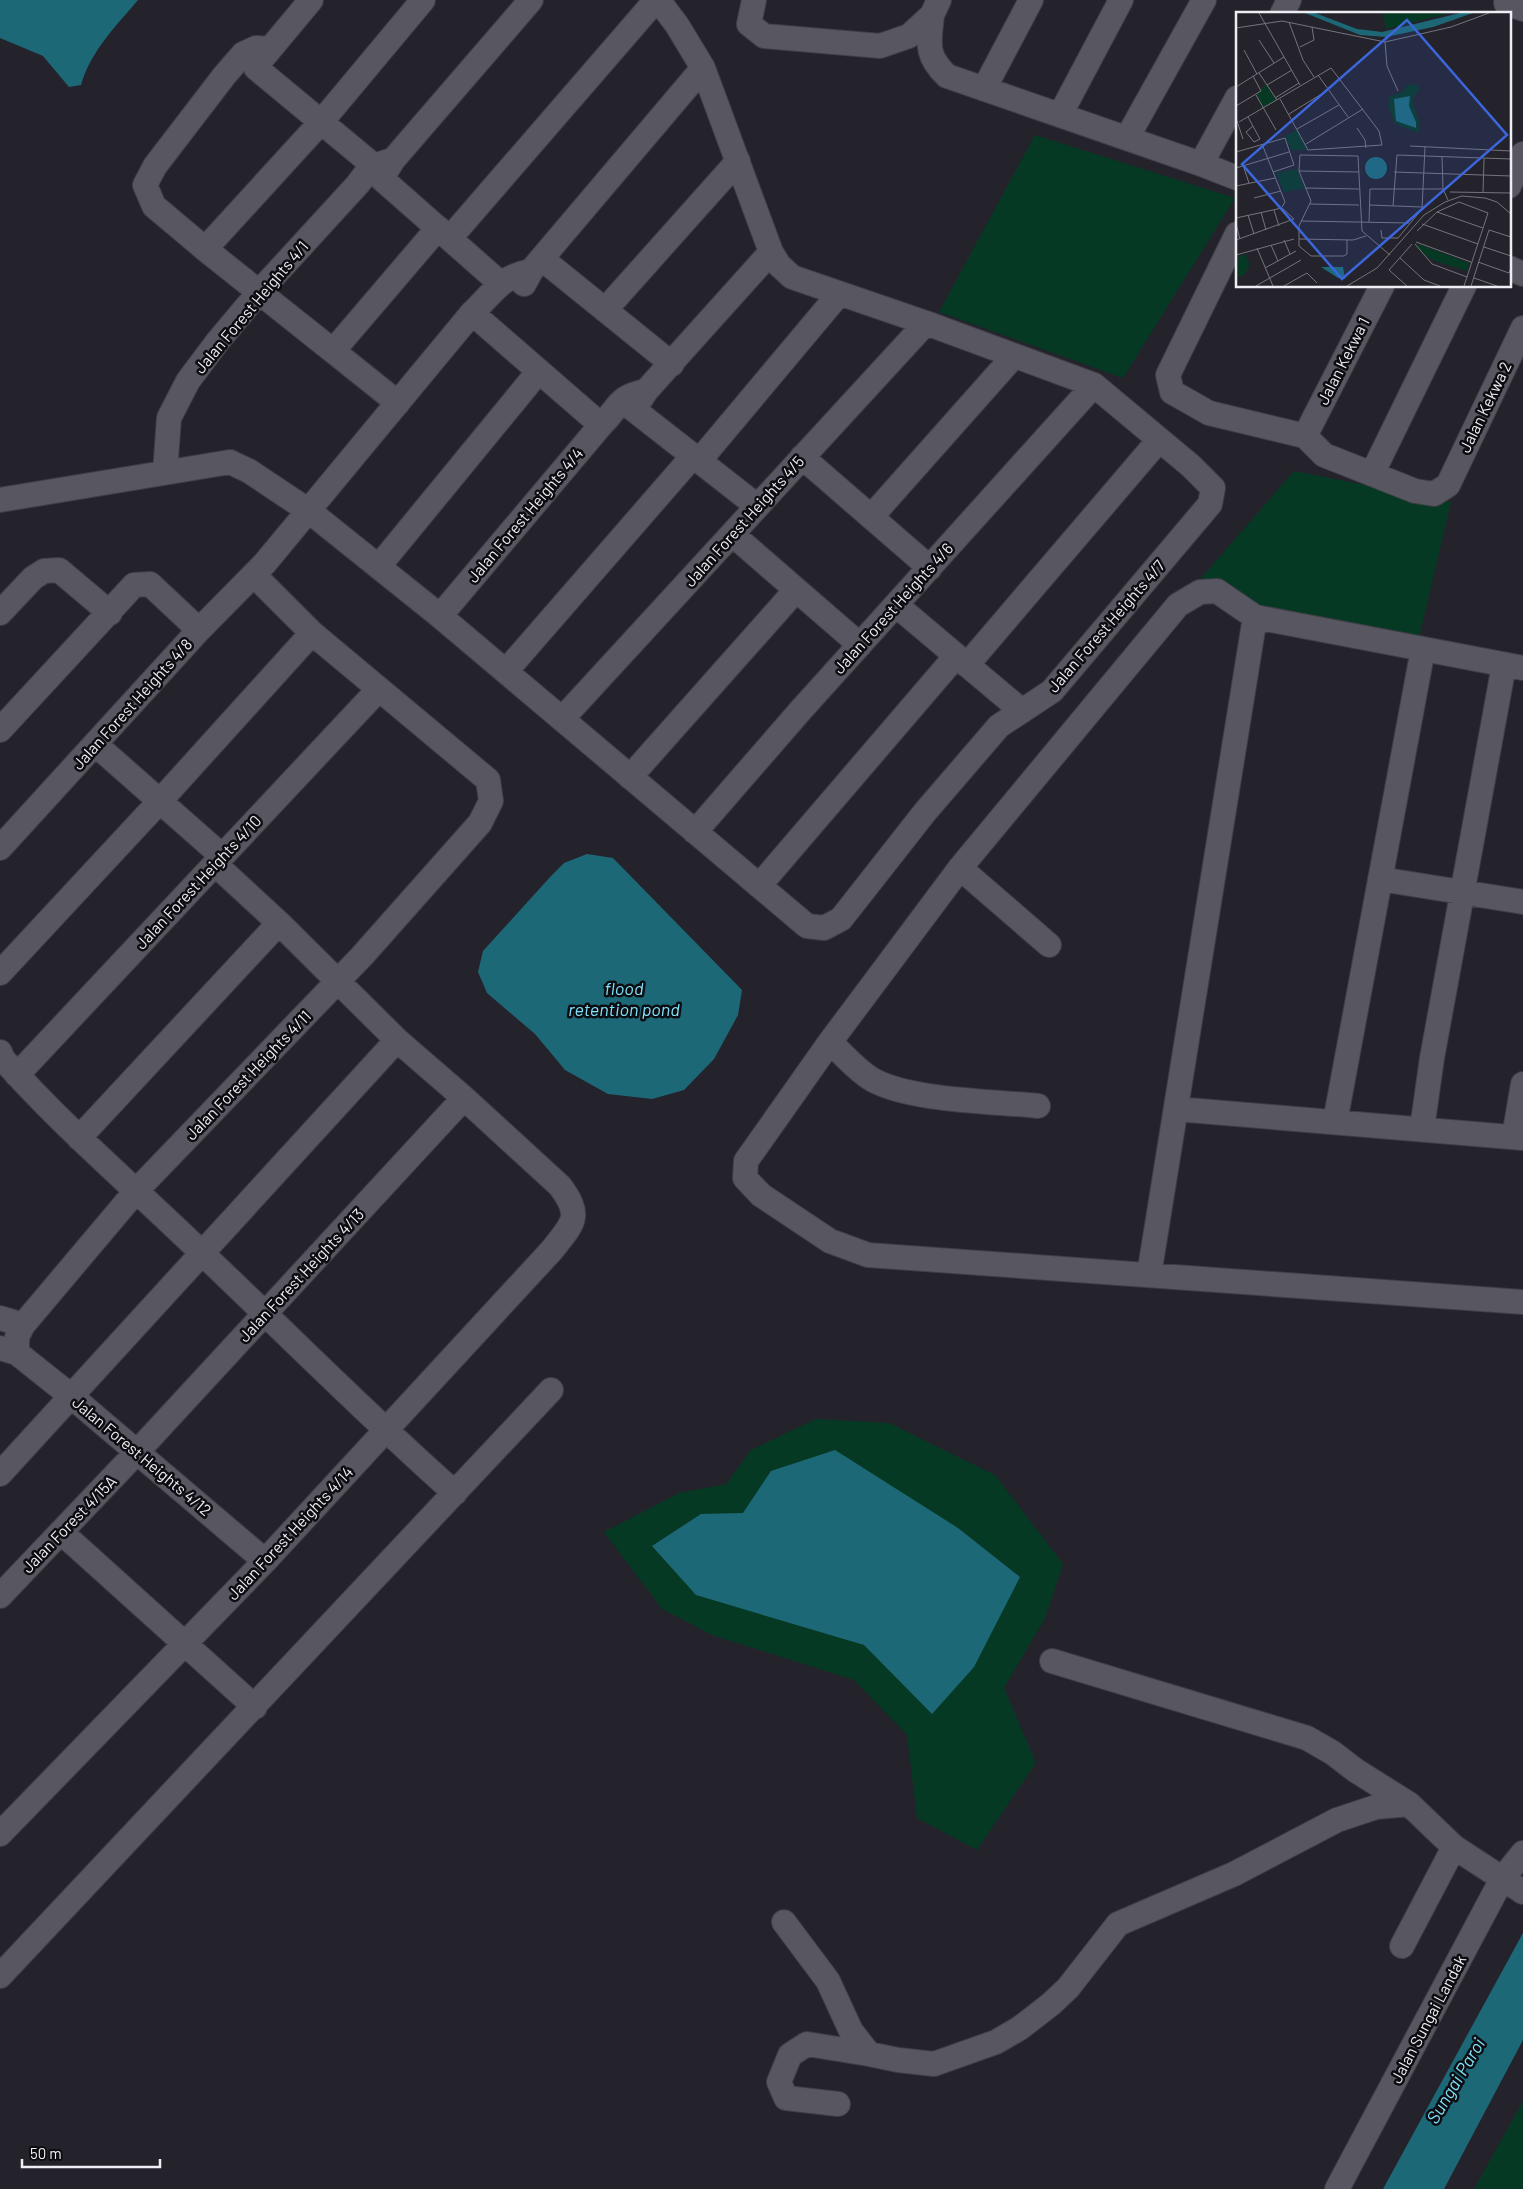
<svg xmlns="http://www.w3.org/2000/svg" width="1523" height="2189" font-family="Barlow,sans-serif">
  <rect width="100%" height="100%" fill="#24232c"/>
  <path fill="#063923" d="M1035,135L1235,198L1123,378L939,312Z
    M1294,471L1451,502L1419,638L1258,610L1196,584Z
    M816,1419L889,1423L995,1475L1063,1564L1045,1618L1004,1688L1036,1763L977,1850L917,1818L907,1735L854,1680L712,1635L662,1609L604,1532L679,1493L726,1484L751,1450Z
    M1523,2101V2189H1474Z"/>
  <path fill="#1d6877" d="M0,0H138C116,26 90,52 81,85L69,87L43,56L0,38Z
    M587,854L613,858L742,990L738,1015L714,1059L684,1090L652,1099L608,1094L565,1070L535,1034L487,993L478,972L483,951L551,876L564,863Z
    M835,1450L958,1528L1020,1577L974,1667L932,1714L864,1645L696,1595L652,1546L701,1514L743,1513L771,1471Z
    M1523,1933V2040L1444,2189H1383Z"/>
  <g fill="none" stroke-linecap="round" stroke-linejoin="round">
    <defs>
      <path id="minor" d="M754,0L749,24L764,36L880,46L909,36L932,15L939,0
        M1506,3L1523,9
        M1282,14L1289,0
        M932,15C929,44 925,55 947,76L1201,164L1237,178
        M269,49L256,48L243,54L224,76L155,166L145,185L154,206L205,249L333,351
        M261,60L311,0
        M256,68L373,165
        M984,89L1031,0
        M1060,115L1121,0
        M1127,138L1204,0
        M1201,164L1237,98
        M385,173L393,160L531,0
        M382,179L500,283
        M1509,186L1523,154
        M1237,234L1168,375L1172,392L1209,413L1305,436
        M450,238L656,0
        M205,249L322,121L423,0
        M542,259L672,364
        M1509,268L1523,274
        M524,284L531,271L703,68
        M605,310L738,161
        M472,313L601,425
        M639,402L646,391L771,252
        M398,403L333,351L438,228
        M633,409L757,506
        M1305,436L1324,455L1415,491L1434,494L1448,485L1523,328
        M1305,436L1382,286
        M802,457L930,568
        M699,461L839,294
        M165,472L169,418L188,381L218,341L260,291L358,184C370,167 373,165 393,160
        M1372,474L1464,286
        M0,500L230,462L249,471L309,511L440,616L807,926L824,928L841,919L925,812L999,726L1052,691L1210,504L1213,488L1191,466L1094,385L926,323L792,277L779,265L771,252L703,68L677,25L658,0
        M871,517L1014,356
        M732,534L860,645
        M379,566L539,371
        M896,605L1022,711
        M0,613L33,578L44,571L59,570L110,613
        M440,616L601,425C621,406 615,398 646,391
        M967,665L1159,440
        M1523,668L1255,617L1217,591L1200,592L1178,605L960,868L830,1042L746,1161L745,1178L761,1195L830,1241L868,1255L1523,1302
        M506,671L693,456
        M562,719L926,323
        M0,730L134,585L150,584L199,630
        M95,744L222,856
        M630,777L796,590
        M695,832L800,711L1094,385
        M0,848L199,630L265,563L472,313C494,292 500,277 531,271
        M960,868L1049,945
        M1380,879L1523,902
        M759,886L956,656
        M0,973L160,801L312,633
        M830,1042C843,1054 857,1071 873,1080C912,1101 992,1101 1038,1106
        M0,1052L3,1059C65,1129 136,1189 203,1254C287,1334 368,1416 455,1493
        M17,1075L379,689
        M1176,1109L1523,1138
        M1335,1122L1423,649
        M1422,1129L1432,1058L1504,665
        M1514,1137L1523,1084
        M79,1138L279,923
        M1149,1275L1255,617
        M0,1318L23,1325
        M0,1348L17,1353L71,1396L265,1561
        M17,1353V1337L23,1325L136,1191L362,956L480,823L491,801L488,780L312,633L254,575
        M0,1474L397,1040
        M61,1532L255,1707
        M0,1596L137,1452L464,1098
        M1052,1661L1307,1738L1333,1753L1355,1770L1409,1804L1454,1847L1523,1892
        M0,1834L265,1561L552,1250C573,1223 583,1217 560,1186L464,1098L397,1040L279,923L215,864
        M784,1922L828,1981L851,2031L869,2054L898,2060L934,2064L996,2042L1020,2028L1051,2004L1068,1988L1118,1924L1234,1874L1337,1820L1376,1807L1409,1804
        M1402,1946L1454,1847
        M0,1976L551,1390
        M838,2104L786,2098L779,2082L790,2055L807,2044L869,2054
        M1337,2189L1502,1879L1523,1853"/>
    </defs>
    <use href="#minor" stroke="#3f3e45" stroke-width="26"/>
    <use href="#minor" stroke="#585761" stroke-width="24"/>
  </g>
  <g text-anchor="middle" stroke-width="5" stroke-linejoin="round" paint-order="stroke">
    <g font-size="16" fill="#efeef4" stroke="#0d0d11">
      <text transform="translate(251 307) rotate(-50)" y="6">Jalan Forest Heights 4/1</text>
      <text transform="translate(1343 361) rotate(-63)" y="6">Jalan Kekwa 1</text>
      <text transform="translate(1485 407) rotate(-64)" y="6">Jalan Kekwa 2</text>
      <text transform="translate(525 515) rotate(-50)" y="6">Jalan Forest Heights 4/4</text>
      <text transform="translate(744 521) rotate(-48)" y="6">Jalan Forest Heights 4/5</text>
      <text transform="translate(893 608) rotate(-48)" y="6">Jalan Forest Heights 4/6</text>
      <text transform="translate(1106 626) rotate(-49)" y="6">Jalan Forest Heights 4/7</text>
      <text transform="translate(132 704) rotate(-48)" y="6">Jalan Forest Heights 4/8</text>
      <text transform="translate(198 882) rotate(-47)" y="6">Jalan Forest Heights 4/10</text>
      <text transform="translate(248 1075) rotate(-46)" y="6">Jalan Forest Heights 4/11</text>
      <text transform="translate(301 1275) rotate(-47)" y="6">Jalan Forest Heights 4/13</text>
      <text transform="translate(142 1456) rotate(40)" y="6">Jalan Forest Heights 4/12</text>
      <text transform="translate(69 1524) rotate(-46)" y="6">Jalan Forest 4/15A</text>
      <text transform="translate(290 1533) rotate(-47)" y="6">Jalan Forest Heights 4/14</text>
      <text transform="translate(1428 2019) rotate(-62)" y="6">Jalan Sungai Landak</text>
    </g>
    <g font-size="18" font-style="italic" fill="#7ee1f9" stroke="#0d0d11">
      <text x="624" y="995">flood<tspan x="624" dy="21">retention pond</tspan></text>
      <text transform="translate(1456 2081) rotate(-59)" y="6">Sungai Paroi</text>
    </g>
  </g>
  <g transform="translate(1236 12)">
    <rect width="275" height="275" fill="#24232c"/>
    <path d="M147,1H215L150,17ZM29,72L40,88L27,95L20,83ZM181,72L183,78L177,85V92L184,111L182,121L159,112L152,95L154,84L167,80L171,73ZM61,118L71,138H56L48,125ZM61,157L68,176L48,180L40,161ZM182,232L233,251L231,259L196,248L180,235ZM9,242L14,253L8,263L0,265L3,244Z" fill="#063923"/>
    <path d="M69,1H79L121,17L146,20L224,1H237L197,15L150,25L124,23ZM174,84L173,94L180,110V116L160,109L158,87ZM129 156a11 11 0 1 1 22 0a11 11 0 1 1-22 0ZM85,255H107L109,267L102,266Z" fill="#1d6877"/>
    <path fill="none" stroke="#75747c" stroke-width="1" d="M23,1L64,73M53,10L67,48L78,65M0,16L46,9L149,30L215,15L253,1M23,28L38,51M149,30L151,54L162,79M64,35L78,28L76,15M8,38L21,62M23,61L41,88M82,63L112,105M31,73L56,58M0,75L48,45M20,83L40,118M39,86L63,71M0,94L25,79L17,64M53,102L92,78M12,105L24,127L18,130L10,120L17,114M0,106L7,127M3,110L95,56L143,119L146,133L72,138L44,87M121,116L129,128L130,136M61,117L103,93M26,132L49,190L46,195M70,132L127,97M174,134L275,139M0,140L49,126L58,153L37,160M206,144L207,177L212,188M7,153L13,171M0,156L53,140M275,156V172M63,159L123,160M158,160L275,164M0,174L39,166M69,176L123,177M214,180L275,181M247,181L248,147M18,186L45,179M223,190L252,201L228,274M74,192L123,193M133,193L186,195M157,194L161,143L275,147M38,198L43,214M25,200L30,218M201,200L247,216M12,203L18,222M0,206L46,196L58,207L0,228M65,209L173,211M133,210L134,177H207M0,212L4,227M186,212L242,232M145,218L146,226H162L186,197L189,135M181,219L201,200L223,190M63,227L117,228L130,224M48,228L54,242M111,228V242L108,244H75L63,234V214L75,189L63,159L64,143L122,144L126,219L154,243M180,230L235,250M179,232L196,252L231,265M35,233L42,249M248,235L275,244M21,236L37,274M0,243L58,227M164,246L188,268L204,274M242,250L273,261L275,256M29,256L60,239M238,266L261,274M20,274L65,248M48,274L71,261L81,271M111,274L141,256L188,203L209,190L226,184L249,186L261,190L275,202M171,274L153,258L176,232M235,274L253,218L275,225"/>
    <path fill="#3c66dc" fill-opacity="0.15" stroke="#3c66dc" stroke-width="2.5" d="M171,8L271,123L106,267L6,152Z"/>
    <rect width="275" height="275" fill="none" stroke="#efeef4" stroke-width="2.5"/>
  </g>
  <path d="M22 2159v8h138v-8" fill="none" stroke="#efeef4" stroke-width="2.5"/>
  <text x="30" y="2159" font-size="15" fill="#efeef4" stroke="#0d0d11" stroke-width="4" paint-order="stroke">50 m</text>
</svg>
